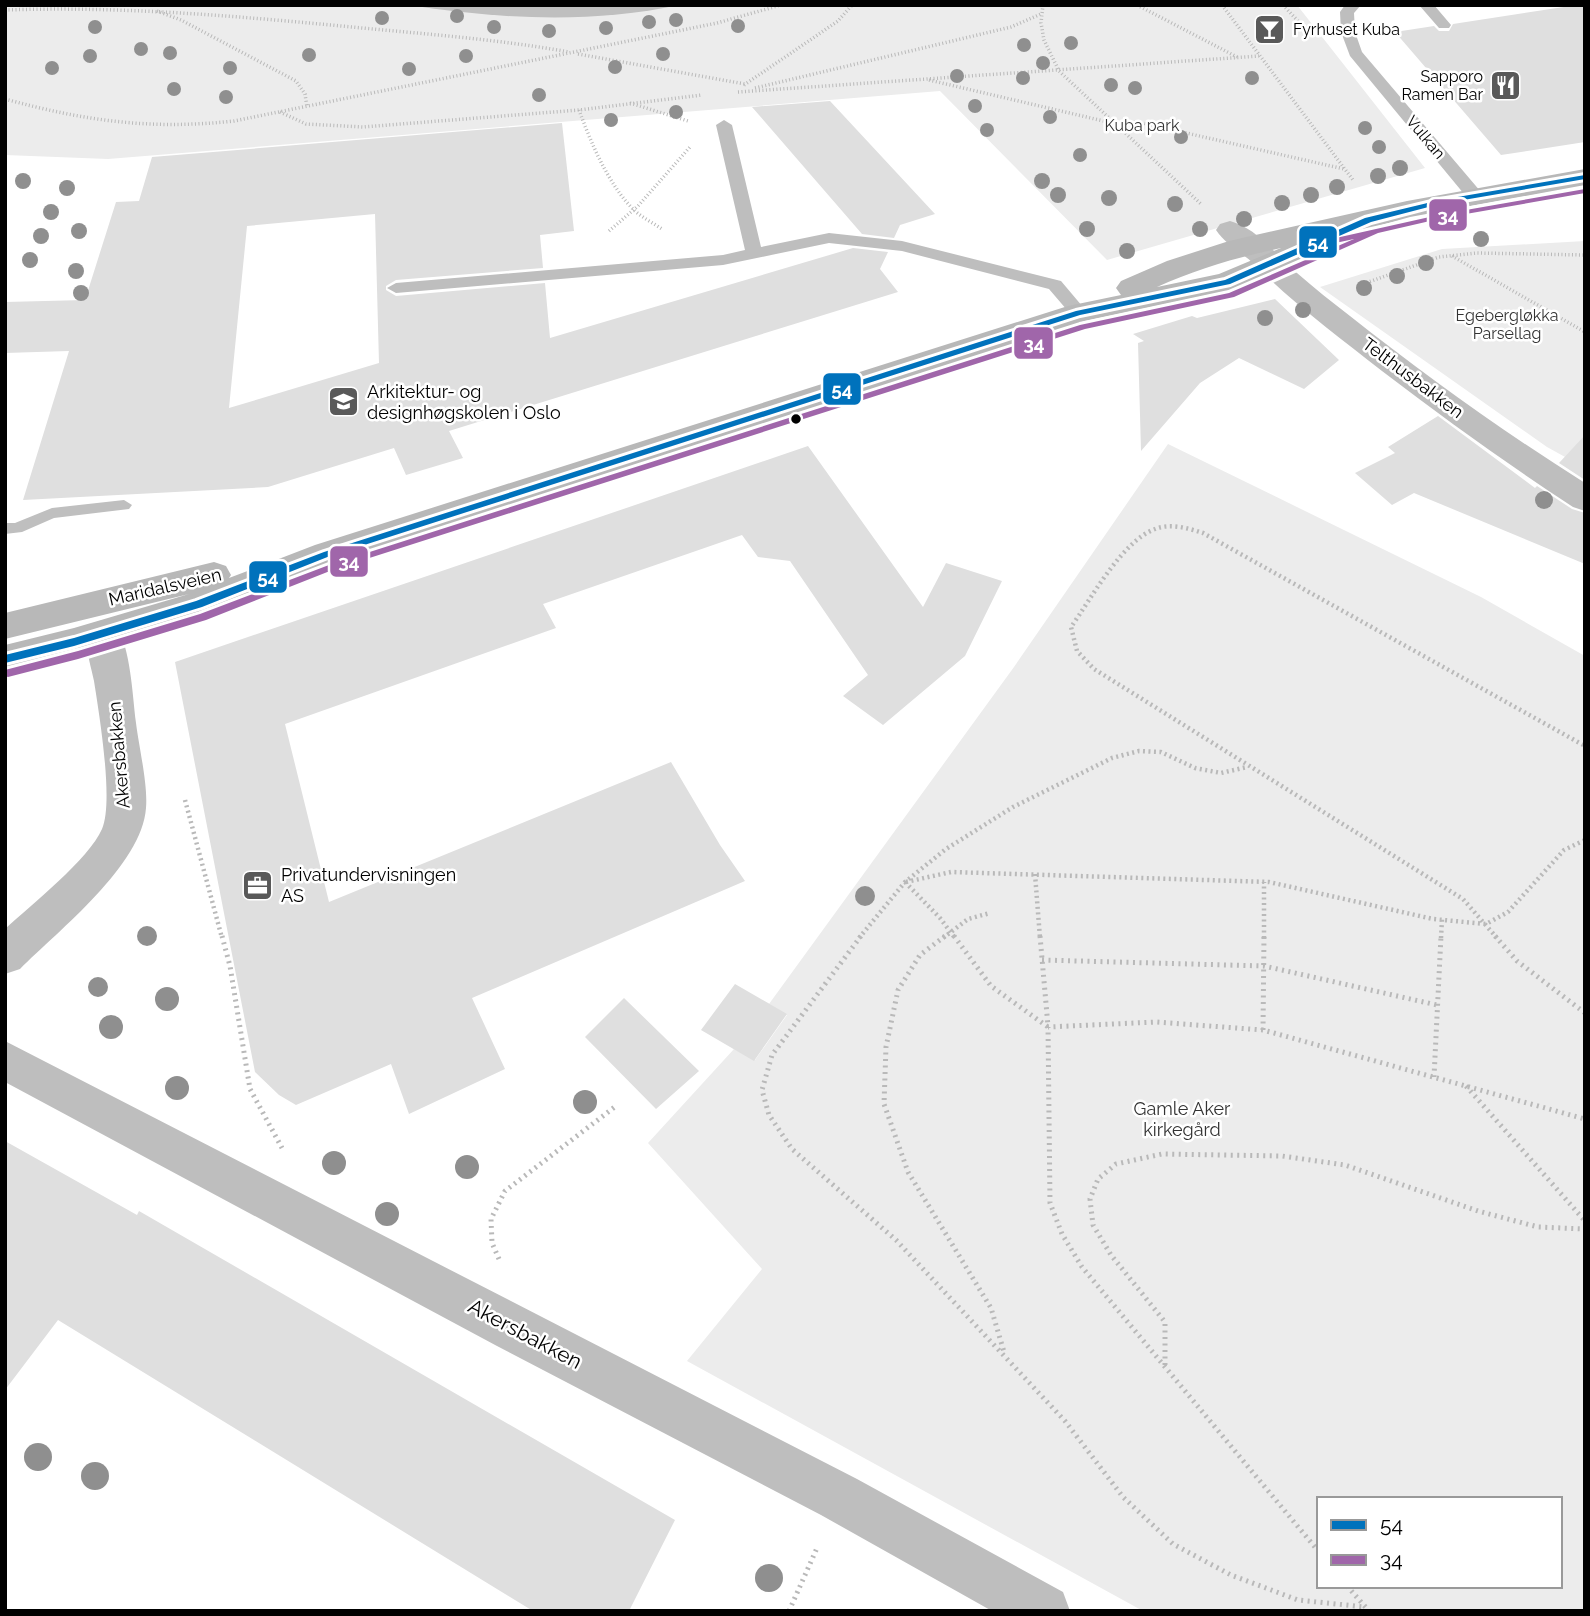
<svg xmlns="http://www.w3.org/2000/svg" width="1590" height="1616" font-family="Raleway,sans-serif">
  <rect width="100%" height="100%" fill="#fff"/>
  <path fill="#ececec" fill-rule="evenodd" d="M5,5H1297L1425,168L1107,260L940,91L108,159L5,155Z
    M1585,241V468L1547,447L1320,287L1442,249Z
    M1168,444L1481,597L1585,656V1611H1143L687,1361L762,1269L648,1143L734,1049L755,1060L787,1015L769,1004L1014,667ZM1319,1499H1560V1586H1319Z"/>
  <path fill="#bfbfbf" d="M409,5H679C591,24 498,19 409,5Z"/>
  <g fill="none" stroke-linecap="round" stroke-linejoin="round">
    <path fill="#bfbfbf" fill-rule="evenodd" d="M124,500L132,505L129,509L54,518L22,532L5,534V523H15L52,508Z"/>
  </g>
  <path fill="#dfdfdf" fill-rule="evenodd" d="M1577,5H1585V142L1501,155L1395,32L1434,26L1439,31H1449L1453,24Z
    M830,101L935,214L900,225L894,238L862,234L752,107Z
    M562,123L574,231L540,235L543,268L396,280L386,286V290L396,296L545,283L550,338L853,248L888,252L880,269L898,292L449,431L463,458L406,475L394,448L268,487L23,500L69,351L5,353V302L85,300L116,202L139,201L152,157ZM375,214L379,363L229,408L247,226Z
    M1275,299L1339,360L1304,389L1239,358L1200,383L1141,451L1138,343L1144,341L1133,334L1192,316L1197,318Z
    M1438,416L1535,488L1537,486L1572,509L1585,513V564L1414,493L1392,505L1355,473L1395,453L1388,447Z
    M1585,435V480L1559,463Z
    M808,446L923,607L946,563L1002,581L965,656L883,725L843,696L868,675L790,561L758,557L742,535L543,604L556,628L285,724L329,902L671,762L720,845L745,881L472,998L505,1069L409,1114L391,1064L296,1105L279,1095L255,1072L175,662Z
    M735,984L787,1014L754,1061L701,1030Z
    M624,998L699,1071L656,1109L585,1037Z
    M5,1141L137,1215L139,1211L675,1520L629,1611H533L58,1320L5,1390Z"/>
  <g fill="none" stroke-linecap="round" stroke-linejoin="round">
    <path stroke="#b9b9b9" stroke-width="3.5" stroke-dasharray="1 2.5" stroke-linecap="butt" d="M1043,5L1041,23L1044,40L1059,71L1201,204
      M1137,5L1237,57
      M1222,5L1353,180
      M1283,5L1311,35
      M5,10C121,6 236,16 352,27C424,34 497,39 569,52
      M157,11L181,20L296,81L305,94L307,107
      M578,54L745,84
      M929,80L1112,123L1138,122L1344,169
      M744,85L838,21L852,5
      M755,88L1011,27L1041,14
      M738,92L1259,56
      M5,99C85,121 151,130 234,121L717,23L781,5
      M630,103L688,121
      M579,110C591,143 609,186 635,211C643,218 653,223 662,229
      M280,112L306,124L363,127L579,110L702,95
      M609,231L638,206L690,147
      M1452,256L1585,332
      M1360,285L1439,257L1477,253L1585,255"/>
    <path stroke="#b9b9b9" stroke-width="4.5" stroke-dasharray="2 3.5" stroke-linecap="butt" d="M185,800L222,938
      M1035,874L1040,938
      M905,882L940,918L955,938
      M906,882L951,872L1269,882L1433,919L1486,924L1508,912L1564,850L1585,840
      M859,938L905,882L946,849L1013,807L1112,758L1139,751L1161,752L1195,768L1221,773L1247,767
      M943,938L968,919L990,913
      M1264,938V882
      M1441,938L1442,919
      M1497,938L1463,899L1094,669L1077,651L1071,627C1091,599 1122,541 1155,529C1170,523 1188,528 1203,533L1585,746"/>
    <path stroke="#b9b9b9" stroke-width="5" stroke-dasharray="2 4.5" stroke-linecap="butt" d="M222,936L230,966L250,1089L282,1148
      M861,936L772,1055L762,1090L769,1115L792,1149L896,1240L1065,1421L1123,1497L1173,1544L1231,1575L1298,1600L1365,1607
      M945,936L920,955L898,990L886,1047L884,1104L908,1172L991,1308L1004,1352
      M954,936L991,986L1048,1027
      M1040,936L1048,1026
      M1495,936L1517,961L1585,1013
      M1042,960L1264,966L1437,1005
      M1263,1030L1264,936
      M1434,1077L1441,936
      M1466,1086L1585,1221
      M499,1259L492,1243L491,1219L505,1191L616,1106
      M1165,1365V1322L1111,1255L1093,1225L1090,1199L1098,1179L1116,1164L1162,1154L1282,1156L1345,1165L1478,1211L1538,1227L1585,1229
      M1319,1552L1082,1267L1062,1234L1050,1203L1048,1027L1156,1022L1263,1030L1585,1119
      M1347,1586L1369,1611
      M789,1611L817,1548"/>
    <path fill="#bebebe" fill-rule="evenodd" d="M1345,5H1361L1354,13L1355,32L1362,52L1481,192L1483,196L1481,200H1469L1350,56L1341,32L1340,12Z
      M1419,5H1434L1451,25L1449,28H1439Z
      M724,120L732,125L761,247L829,233L902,241L1061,281L1088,313L1079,319L1073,317L1049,289L902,251L829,243L723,265L396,293L387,288L396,283L723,255L745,250L716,125Z"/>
    <path fill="#bebebe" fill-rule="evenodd" d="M1230,221C1257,228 1276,255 1297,273C1314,288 1332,302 1350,316C1426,376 1504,432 1585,483V511L1573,507C1507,464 1445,419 1382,371C1339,337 1294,304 1255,265C1243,253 1225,244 1216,230L1220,224Z
      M103,620L116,624C131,651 132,691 136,723C139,747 148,785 146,808C142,865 59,930 20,969L5,974V929C31,905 89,859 102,829C114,802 99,713 94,681C90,662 82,640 90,624Z
      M5,1041L857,1479L1063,1592L1070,1611H992L821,1515L497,1346L5,1082Z"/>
    <path fill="#b8b8b8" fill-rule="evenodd" d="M1585,169V185L1410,217L1378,226L1237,289L1085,321L339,563L211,613L74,656L5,673V645L74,628L189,594L5,639V613L214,562L226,566L231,575L229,578L315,545L1068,306L1121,295L1116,288L1121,281L1167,261L1229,241L1407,201ZM1281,248L1219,274L1157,287C1197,269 1238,257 1281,248Z"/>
    <defs>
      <path id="bus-1" d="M1585,175V179L1440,204L1371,222L1230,284L1080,315L330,556L202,607L74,646L5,663V655L74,638L196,601L324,552L1076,311L1225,280L1365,218L1440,200Z"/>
      <path id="bus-2" d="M1585,189V193L1443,218L1378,233L1234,297L1085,329L335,569L206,620L78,659L8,677L5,676V670L78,651L200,614L329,565L1080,325L1229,293L1354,239L1312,248L1308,246L1309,244L1443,214Z"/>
    </defs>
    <use href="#bus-1" stroke="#fff" stroke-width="6"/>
    <use href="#bus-2" stroke="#fff" stroke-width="6"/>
    <use href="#bus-1" fill="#0072bc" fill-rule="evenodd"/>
    <use href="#bus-2" fill="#a066aa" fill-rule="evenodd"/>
  </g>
  <g fill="#8f8f8f">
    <circle cx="457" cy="16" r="7"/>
    <circle cx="382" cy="18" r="7"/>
    <circle cx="676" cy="20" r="7"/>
    <circle cx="649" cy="22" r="7"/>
    <circle cx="738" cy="26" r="7"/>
    <circle cx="95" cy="27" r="7"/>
    <circle cx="494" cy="27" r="7"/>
    <circle cx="606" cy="28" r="7"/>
    <circle cx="549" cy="31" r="7"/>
    <circle cx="1071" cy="43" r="7"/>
    <circle cx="1024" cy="45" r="7"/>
    <circle cx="141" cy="49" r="7"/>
    <circle cx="170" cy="53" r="7"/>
    <circle cx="663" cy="54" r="7"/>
    <circle cx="309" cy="55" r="7"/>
    <circle cx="90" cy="56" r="7"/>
    <circle cx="466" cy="56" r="7"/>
    <circle cx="1043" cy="63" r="7"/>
    <circle cx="615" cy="67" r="7"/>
    <circle cx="52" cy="68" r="7"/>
    <circle cx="230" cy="68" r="7"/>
    <circle cx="409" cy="69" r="7"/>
    <circle cx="957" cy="76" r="7"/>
    <circle cx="1023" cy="78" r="7"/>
    <circle cx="1252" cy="78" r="7"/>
    <circle cx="1111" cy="85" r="7"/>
    <circle cx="1135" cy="88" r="7"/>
    <circle cx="174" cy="89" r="7"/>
    <circle cx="539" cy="95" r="7"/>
    <circle cx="226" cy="97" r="7"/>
    <circle cx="975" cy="106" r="7"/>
    <circle cx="676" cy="112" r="7"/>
    <circle cx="1050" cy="117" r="7"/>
    <circle cx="611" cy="120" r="7"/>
    <circle cx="1365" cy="128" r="7"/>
    <circle cx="987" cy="130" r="7"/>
    <circle cx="1181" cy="137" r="7"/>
    <circle cx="1379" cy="147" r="7"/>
    <circle cx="1080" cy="155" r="7"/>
    <circle cx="1400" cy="168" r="8"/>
    <circle cx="1378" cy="176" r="8"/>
    <circle cx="23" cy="181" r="8"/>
    <circle cx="1042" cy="181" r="8"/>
    <circle cx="1337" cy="187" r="8"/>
    <circle cx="67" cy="188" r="8"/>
    <circle cx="1058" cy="195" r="8"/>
    <circle cx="1311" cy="195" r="8"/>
    <circle cx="1109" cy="198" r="8"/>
    <circle cx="1282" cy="203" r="8"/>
    <circle cx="1175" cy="204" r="8"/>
    <circle cx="51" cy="212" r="8"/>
    <circle cx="1244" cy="219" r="8"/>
    <circle cx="1087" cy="229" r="8"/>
    <circle cx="1200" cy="229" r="8"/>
    <circle cx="79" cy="231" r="8"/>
    <circle cx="41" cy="236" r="8"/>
    <circle cx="1481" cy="239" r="8"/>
    <circle cx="1127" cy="251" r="8"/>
    <circle cx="30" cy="260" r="8"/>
    <circle cx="1426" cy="263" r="8"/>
    <circle cx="76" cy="271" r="8"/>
    <circle cx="1397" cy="276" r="8"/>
    <circle cx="1364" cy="288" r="8"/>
    <circle cx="81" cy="293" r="8"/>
    <circle cx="1303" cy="310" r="8"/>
    <circle cx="1265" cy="318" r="8"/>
    <circle cx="1544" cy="500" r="9"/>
    <circle cx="865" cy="896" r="10"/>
    <circle cx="147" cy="936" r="10"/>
    <circle cx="98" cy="987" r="10"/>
    <circle cx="167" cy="999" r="12"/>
    <circle cx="111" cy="1027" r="12"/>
    <circle cx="177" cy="1088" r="12"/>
    <circle cx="585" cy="1102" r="12"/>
    <circle cx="334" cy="1163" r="12"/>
    <circle cx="467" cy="1167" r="12"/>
    <circle cx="387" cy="1214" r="12"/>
    <circle cx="38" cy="1457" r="14"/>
    <circle cx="95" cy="1476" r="14"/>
    <circle cx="769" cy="1578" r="14"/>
  </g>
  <defs>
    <symbol id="bar-square" viewBox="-11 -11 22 22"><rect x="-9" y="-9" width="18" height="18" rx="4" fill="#595959" stroke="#fff"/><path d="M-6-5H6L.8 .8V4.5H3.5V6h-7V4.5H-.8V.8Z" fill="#fff"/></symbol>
    <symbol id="restaurant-square" viewBox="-11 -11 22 22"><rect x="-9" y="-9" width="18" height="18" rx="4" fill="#595959" stroke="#fff"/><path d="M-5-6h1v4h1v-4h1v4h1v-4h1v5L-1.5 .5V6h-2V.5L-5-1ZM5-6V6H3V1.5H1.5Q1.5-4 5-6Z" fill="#fff"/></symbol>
    <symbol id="university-square" viewBox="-11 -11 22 22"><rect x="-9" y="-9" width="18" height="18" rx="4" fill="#595959" stroke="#fff"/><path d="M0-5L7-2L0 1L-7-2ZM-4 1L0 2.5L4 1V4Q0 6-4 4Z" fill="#fff"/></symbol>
    <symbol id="office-square" viewBox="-11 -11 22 22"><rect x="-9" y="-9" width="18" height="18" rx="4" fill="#595959" stroke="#fff"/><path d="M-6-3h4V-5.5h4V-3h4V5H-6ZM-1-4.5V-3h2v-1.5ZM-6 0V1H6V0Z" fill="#fff"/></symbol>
  </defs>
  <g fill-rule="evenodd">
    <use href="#bar-square" x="1252" y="12" width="35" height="35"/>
    <use href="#restaurant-square" x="1488" y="68" width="35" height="35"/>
    <use href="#university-square" x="326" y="384" width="35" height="35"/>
    <use href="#office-square" x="240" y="868" width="35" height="35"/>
  </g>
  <circle fill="#000" stroke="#fff" stroke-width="2.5" cx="796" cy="419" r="6"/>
  <g text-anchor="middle" stroke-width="5" stroke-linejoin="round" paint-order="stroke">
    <g font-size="16" fill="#000" stroke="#fff" text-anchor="start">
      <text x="1293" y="35">Fyrhuset Kuba</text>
      <text x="1483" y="82" text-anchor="end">Sapporo<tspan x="1483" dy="18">Ramen Bar</tspan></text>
    </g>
    <g font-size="16" fill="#333" stroke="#fff">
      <text x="1142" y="131">Kuba park</text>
      <text x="1507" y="321">Egebergløkka<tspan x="1507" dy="18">Parsellag</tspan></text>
    </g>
    <g font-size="16" fill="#000" stroke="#fff">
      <text transform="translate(1426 137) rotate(50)" y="6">Vulkan</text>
    </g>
    <g font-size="18" fill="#000" stroke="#fff">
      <text transform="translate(1413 378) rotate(37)" y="6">Telthusbakken</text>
      <text transform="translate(165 587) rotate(-13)" y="6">Maridalsveien</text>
      <text transform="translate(119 755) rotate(-95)" y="6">Akersbakken</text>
    </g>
    <g font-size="18" fill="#000" stroke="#fff" text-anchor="start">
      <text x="367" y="398">Arkitektur- og<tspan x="367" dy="21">designhøgskolen i Oslo</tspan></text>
      <text x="281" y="881">Privatundervisningen<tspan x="281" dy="21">AS</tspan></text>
    </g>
    <g font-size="18" fill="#333" stroke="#fff">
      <text x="1182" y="1115">Gamle Aker<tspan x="1182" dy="21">kirkegård</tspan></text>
    </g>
    <g font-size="21" fill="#000" stroke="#fff">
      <text transform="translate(525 1334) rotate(28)" y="7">Akersbakken</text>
    </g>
  </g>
  <g stroke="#fff" stroke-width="2.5">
    <rect x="1428" y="198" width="40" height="34" rx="7" fill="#a066aa"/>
    <rect x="1298" y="225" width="40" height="34" rx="7" fill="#0072bc"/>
    <rect x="1013" y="326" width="41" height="34" rx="7" fill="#a066aa"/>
    <rect x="822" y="372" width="40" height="34" rx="7" fill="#0072bc"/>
    <rect x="329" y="545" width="40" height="33" rx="7" fill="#a066aa"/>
    <rect x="248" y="560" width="40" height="34" rx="7" fill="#0072bc"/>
  </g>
  <g font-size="19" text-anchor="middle" font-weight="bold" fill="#fff">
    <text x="1448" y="222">34</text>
    <text x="1318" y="249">54</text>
    <text x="1034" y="350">34</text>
    <text x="842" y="396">54</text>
    <text x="349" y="568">34</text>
    <text x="268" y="584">54</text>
  </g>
  <rect width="1590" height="1616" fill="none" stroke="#000000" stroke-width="14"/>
  <rect x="1317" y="1497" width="245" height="91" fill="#ffffff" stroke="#999999" stroke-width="2"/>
  <rect x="1331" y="1520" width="35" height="10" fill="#0072bc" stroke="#999999" stroke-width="2"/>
  <text x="1380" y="1532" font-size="21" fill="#000000">54</text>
  <rect x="1331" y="1555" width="35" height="10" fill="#a066aa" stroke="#999999" stroke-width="2"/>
  <text x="1380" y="1567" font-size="21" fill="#000000">34</text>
</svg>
